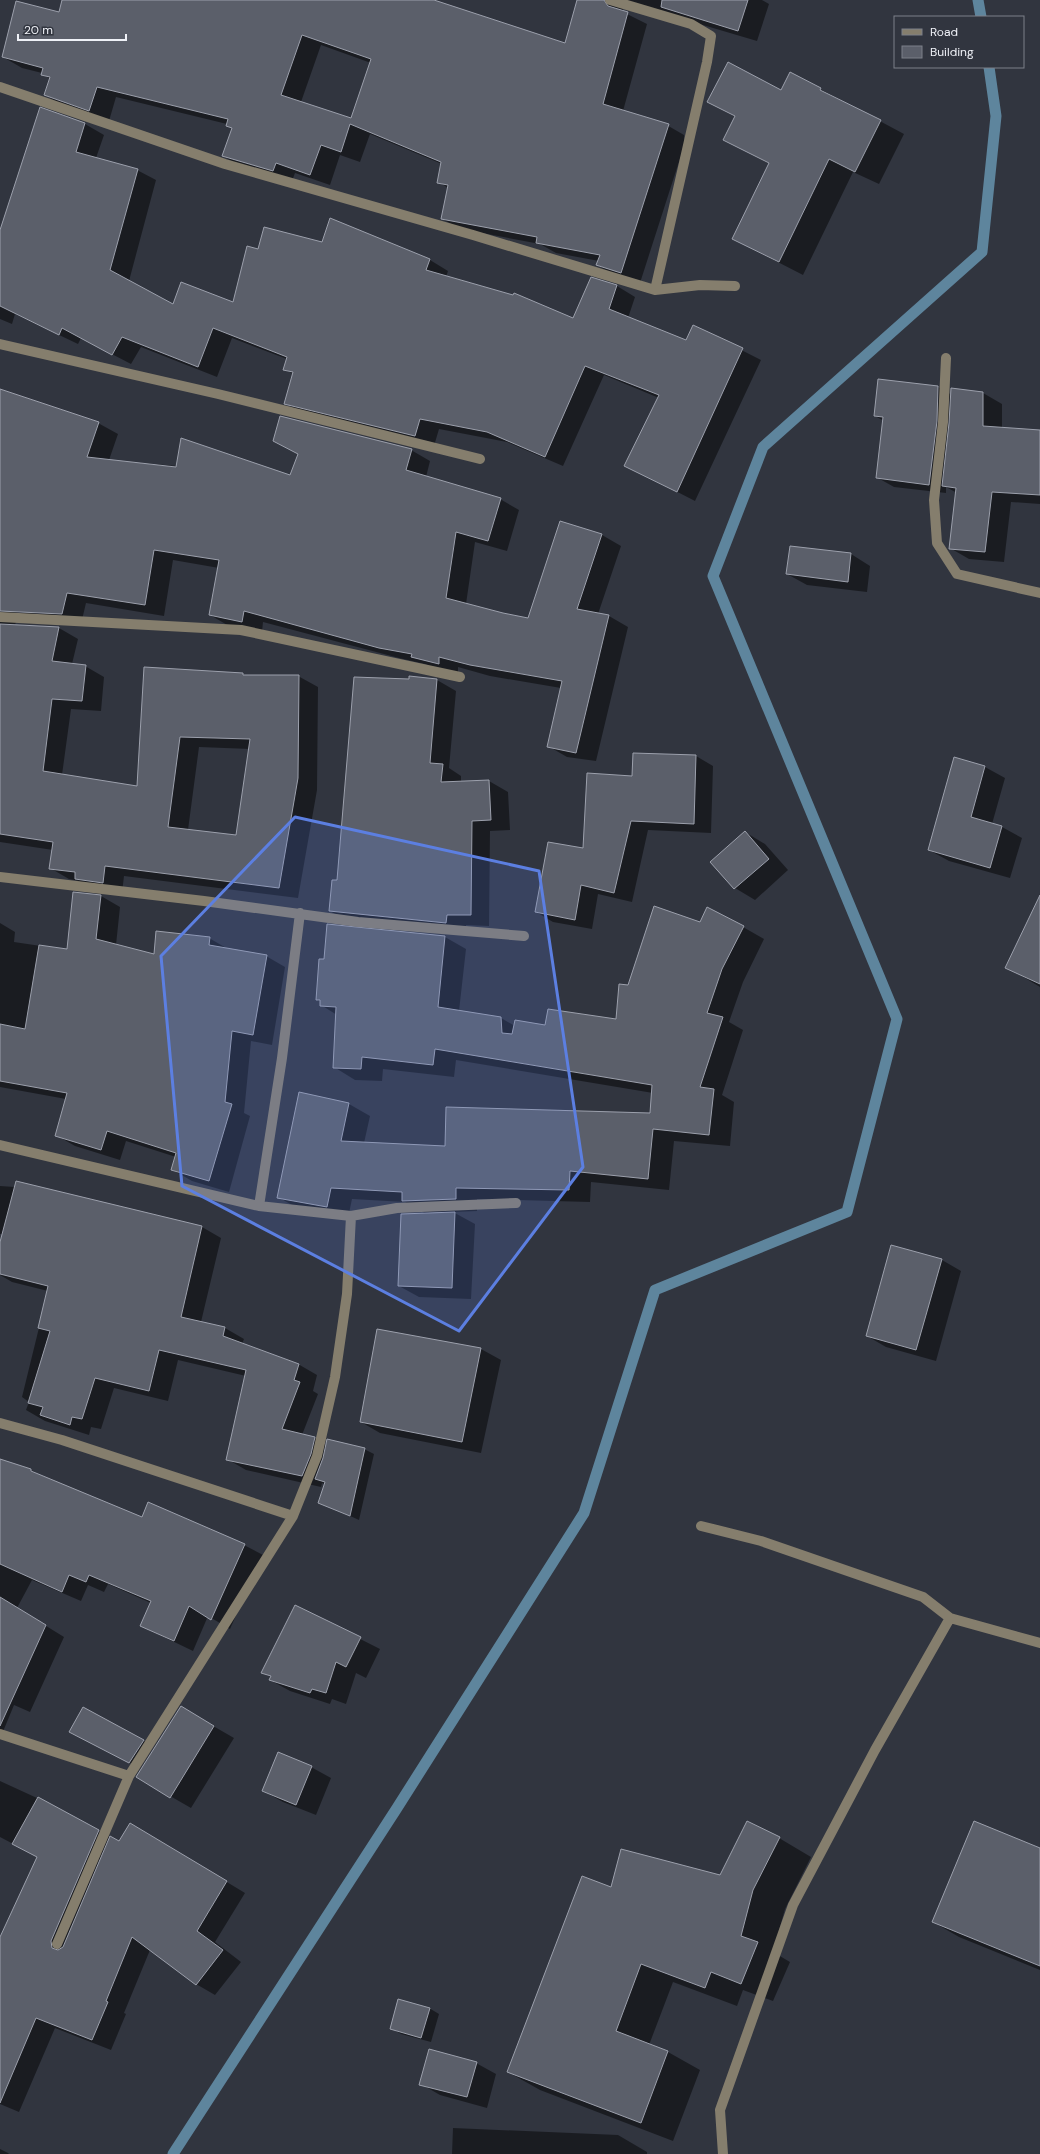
<svg xmlns="http://www.w3.org/2000/svg" width="1040" height="2154" font-family="'DM Sans',sans-serif">
  <rect width="100%" height="100%" fill="#31353f"/>
  <path fill="#0007" fill-rule="evenodd" d="M63,0H432L565,44L578,0H762L769,4L757,41L632,4L623,9V12L647,24L623,111L665,124L684,135V146L640,283L616,276L597,265L599,261L556,253L540,244L461,229L442,219L448,188L439,182L442,164L370,134L360,162L340,155L330,185L295,173L292,181L242,167L223,156L233,129L227,124L116,97L109,121L64,106L45,95L50,79L42,73L22,68L3,57L59,13ZM321,45L371,63L351,119L301,102Z
    M790,73L904,134L879,184L853,172L803,275L733,239L770,164L724,139L736,117L709,101L781,91Z
    M40,109L85,124L104,135L96,158L137,170L156,180L129,281L173,305L233,304L259,250L323,243L331,220L430,260L448,271L446,277L574,319L617,286L635,297L628,318L687,341L694,326L761,360L695,501L625,465L659,398L604,375L563,466L507,442L439,429L434,446L303,414L285,403L293,374L285,369L287,359L232,338L217,377L141,347L131,364L81,338L78,344L15,314L12,324L0,319V233Z
    M938,387L952,395V389L983,393L1002,404V428L1040,431V504L1011,502L1004,562L969,559L950,548L957,493L946,487V493L894,487L878,478L884,421L875,416Z
    M0,391L98,423L118,434L109,460L290,476L411,450L430,461L426,477L500,499L519,510L507,551L475,542L466,604L502,614L529,619L602,535L621,546L598,614L609,616L628,627L596,761L567,757L548,746L561,688L490,676L458,667V675L432,667L425,664L399,658L263,622L262,632L229,626L210,615L219,568L173,560L164,616L86,603L81,624L16,622L15,625L59,628L78,639L72,664L85,666L104,677L101,711L71,709L62,775L138,787L145,668L243,674L246,676H298L318,687L317,790L298,898L124,876L122,893L95,890L79,881L69,879L50,868L53,850L0,842ZM199,747L250,749L237,836L188,830Z
    M851,554L870,566L867,592L807,585L787,574Z
    M410,677L437,680L456,691L449,768L461,776V783L489,781L508,792L510,830L490,831L489,926L466,925L465,933L348,922L330,911L338,882Z
    M634,754L696,756L713,766L711,833L648,830L632,902L598,894L592,929L553,922L536,912L584,850L633,777Z
    M955,759L985,767L1005,778L992,824L1002,827L1022,838L1010,878L949,861L929,850Z
    M745,832L765,844L788,870L755,900L735,888L712,862Z
    M74,893L101,896L120,907L116,945L155,955L209,938L228,949L266,956L285,967L272,1045L251,1041L244,1113L250,1116L229,1192L192,1181L173,1170L176,1157L126,1141L120,1160L75,1146L56,1135L66,1099L0,1087V923L15,932L14,942L68,950Z
    M1040,897V987L1007,967Z
    M700,923L743,927L764,939L743,982L729,1022L743,1030L722,1095L734,1102L730,1146L674,1141L669,1190L591,1182L590,1202L477,1199V1211L453,1212L475,1224L471,1299L419,1297L399,1286L426,1214L405,1202L352,1199L348,1218L299,1209L278,1197L300,1093L349,1104L370,1116L364,1143L446,1147L650,1114L653,1093L456,1060L454,1077L383,1069L382,1081L355,1080L334,1067L337,1015L321,1005V1002L317,1000L445,937L466,949L459,1011L501,1018L515,1026L617,1020L628,986Z
    M16,1182L202,1227L221,1238L201,1322L225,1328L244,1339L242,1344L298,1364L317,1375L313,1391L318,1394L302,1435L314,1438L327,1445L364,1449L374,1454L359,1520L319,1502L325,1484L322,1483L321,1487L246,1470L227,1459L246,1376L178,1360L168,1401L114,1388L101,1429L91,1427L89,1435L45,1421L26,1410L29,1402L22,1397L48,1291L12,1282L0,1275V1246L3,1234H0V1186L15,1187Z
    M942,1260L961,1271L936,1361L886,1347L867,1336Z
    M481,1349L501,1360L481,1453L380,1433L361,1422Z
    M0,1460L31,1470L45,1478L142,1518L244,1545L263,1555L230,1629L208,1616L193,1651L141,1626L151,1603L108,1584L104,1592L88,1585L81,1601L32,1580L17,1608L64,1637L30,1712L14,1705L2,1734L0,1733Z
    M295,1606L380,1649L366,1678L356,1673L346,1704L332,1699L330,1704L290,1691L270,1680L271,1677L262,1672Z
    M83,1708L153,1746L140,1768L80,1737Z
    M201,1719L234,1738L191,1808L137,1777Z
    M311,1767L331,1778L316,1815L283,1802L263,1791Z
    M0,1781L37,1798L119,1842L149,1835L245,1893L215,1942L241,1962L215,1995L196,1984L150,1950L124,2013L126,2014L111,2050L55,2028L19,2112L0,2104V1937L38,1857L0,1837Z
    M779,1838L811,1857L785,1909L773,1952L790,1962L773,2001L743,1990L737,2006L673,1982L649,2045L668,2052L700,2070L673,2141L540,2090L508,2072L611,1888L720,1876Z
    M1040,1874V1970L959,1937L933,1922Z
    M429,2008L439,2014L431,2042L401,2034L391,2028Z
    M476,2063L496,2074L487,2108L440,2095L421,2084Z
    M453,2128L618,2135L647,2152V2154H452Z
    M0,2149L8,2153L9,2154H0Z"/>
  <g fill="none" stroke-linecap="round" stroke-linejoin="round">
    <path stroke="#5e859d" stroke-width="11" d="M978,0L981,17
      M173,2154L397,1808L584,1513L655,1290L847,1212L897,1019L713,576L763,447L982,252L996,116L989,67"/>
  </g>
  <path fill="#5b5f6a" stroke="#9ca0ac" fill-rule="evenodd" d="M62,0H434L565,43L577,0H604L608,6L628,12L603,104L669,124L621,273L596,265L600,255L536,243L537,237L441,219L448,185L437,183L441,162L350,124L341,152L321,145L310,175L276,163L273,171L222,156L232,128L226,126L228,119L97,87L89,111L44,95L50,77L41,75L43,68L2,57L16,1L59,12ZM302,35L371,59L351,118L281,95Z
    M662,0H748L738,31L661,7Z
    M728,62L781,90L790,72L821,88L820,90L881,120L855,172L829,159L779,262L732,239L769,163L723,140L735,116L707,102Z
    M40,107L85,123L76,152L138,169L110,270L173,304L181,282L233,302L247,246L258,249L264,227L322,242L330,218L430,259L426,270L513,295L514,293L573,318L591,277L617,285L609,309L686,340L693,325L743,348L677,492L624,466L659,395L585,366L545,457L487,432L420,419L415,436L284,404L293,372L283,370L287,357L213,328L198,367L122,337L112,355L62,328L59,335L0,306V230Z
    M878,379L938,386L937,421L929,485L876,478L883,417L874,416Z
    M951,388L983,392V426L1040,430V495L992,492L985,552L949,549L956,488L942,486L949,423Z
    M0,389L99,422L87,457L176,467L181,438L290,475L298,454L273,441L280,416L412,449L406,470L501,498L488,541L456,532L446,598L503,613L528,618L560,521L602,534L577,609L609,615L576,753L547,747L562,681L470,665L439,657V664L411,657L412,654L379,648L244,611L242,622L209,615L219,560L154,550L145,605L67,593L62,614L0,611Z
    M790,546L851,553L848,582L786,574Z
    M0,624L59,627L52,661L86,665L82,701L52,699L43,771L137,786L144,667L243,673V675H299L298,778L279,888L105,866L103,883L75,879V872L49,869L53,842L0,834ZM180,737L250,739L236,835L168,827Z
    M409,676L437,679L430,763L443,764L441,782L489,780L491,820L472,821L471,915H447L446,923L329,911L332,880H337L354,677L409,679Z
    M633,753L696,755L694,824L631,821L614,893L581,885L575,920L535,912L548,842L583,848L587,773L632,776Z
    M954,757L985,766L971,817L1002,826L990,868L928,850Z
    M745,831L769,859L734,889L710,862Z
    M73,892L101,895L96,939L154,954L156,931L210,937L209,945L267,955L253,1035L232,1031L225,1102L232,1104L209,1181L171,1170L176,1153L107,1131L101,1150L55,1136L67,1093L0,1081V1024L25,1029L39,945L67,949Z
    M1040,895V984L1005,968Z
    M654,906L700,922L707,907L744,926L722,969L707,1013L723,1017L700,1087L714,1089L709,1135L653,1129L648,1179L570,1171L569,1190L456,1188V1199L402,1201V1192L331,1188L327,1207L277,1198L299,1092L349,1103L341,1141L445,1146L446,1107L650,1113L652,1085L435,1049L433,1065L362,1057L361,1069L333,1068L336,1007L320,1006V1000H316L319,959H324L327,924L445,936L438,1007L501,1017L502,1033L512,1034L515,1020L545,1025L548,1009L616,1019L619,984L628,985Z
    M16,1181L202,1226L181,1317L225,1327L223,1336L299,1364L294,1380L300,1382L282,1429L315,1437L311,1454L302,1476L226,1460L246,1370L159,1350L149,1391L95,1378L82,1419L72,1417L70,1425L40,1415L43,1407L28,1403L50,1331L38,1328L48,1286L0,1274V1242Z
    M455,1212L452,1288L398,1286L401,1214Z
    M891,1245L942,1259L916,1350L866,1336Z
    M377,1329L481,1348L462,1442L360,1422Z
    M327,1439L365,1448L350,1516L318,1503L325,1482L315,1479L323,1458Z
    M0,1459L31,1469V1471L142,1517L148,1502L245,1544L211,1620L189,1606L174,1641L140,1626L151,1601L89,1575L86,1582L69,1575L62,1592L0,1564Z
    M0,1597L46,1625L0,1726Z
    M295,1605L361,1637L346,1667L336,1662L326,1693L312,1689L310,1693L269,1680L271,1676L261,1673Z
    M181,1706L214,1726L170,1798L136,1777Z
    M83,1707L144,1740L129,1763L69,1732Z
    M278,1752L312,1766L296,1805L262,1791Z
    M38,1797L99,1830L51,1941L52,1948L58,1950L63,1947L110,1836L119,1841L130,1823L227,1881L197,1931L223,1950L196,1985L132,1937L106,2001L108,2002L92,2040L36,2018L0,2103V1937L37,1857L12,1844Z
    M747,1821L780,1837L753,1890L741,1936L758,1942L741,1984L711,1972L705,1988L641,1964L616,2031L668,2051L641,2123L507,2072L582,1876L611,1887L621,1849L720,1875Z
    M974,1821L1040,1848V1966L932,1922Z
    M398,1999L430,2008L421,2038L390,2029Z
    M429,2049L477,2062L467,2097L419,2085Z"/>
  <g fill="none" stroke-linecap="round" stroke-linejoin="round">
    <path stroke="#857e6d" stroke-width="10" d="M610,0L691,24L711,36L707,62L655,290
      M0,87L225,164L473,235L655,290L700,285L735,286
      M0,344L218,394L480,459
      M946,358L943,422L934,500L937,543L957,574L1040,593
      M0,617L241,630L460,677
      M0,877L204,901L358,922L524,936
      M0,1145L259,1206L351,1216L397,1208L516,1203
      M259,1206L282,1058L300,913
      M0,1423L62,1440L293,1516
      M701,1526L761,1541L923,1597L950,1618L1040,1643
      M0,1734L129,1776
      M57,1944L129,1776L293,1516L317,1456L335,1377L347,1294L351,1216
      M723,2154L720,2110L793,1905L875,1750L950,1618"/>
  </g>
  <path fill="#5c7fe1" fill-opacity="0.2" stroke="#5c7fe1" stroke-width="3" stroke-linejoin="round" d="M295,817L539,871L583,1167L459,1331L182,1186L161,956Z"/>
  <rect x="894" y="16" width="130" height="52" fill="#31353f" stroke="#7d8089"/>
  <rect x="902" y="29" width="20" height="6" fill="#857e6d" stroke="#7d8089"/>
  <text x="930" y="36" font-size="12" fill="#eff1f7">Road</text>
  <rect x="902" y="46" width="20" height="12" fill="#5b5f6a" stroke="#7d8089"/>
  <text x="930" y="56" font-size="12" fill="#eff1f7">Building</text>
  <path d="M18 34v6h108v-6" fill="none" stroke="#eff1f7" stroke-width="2"/>
  <text x="24" y="34" font-size="12" fill="#eff1f7" stroke="#31353f" stroke-width="3" paint-order="stroke">20 m</text>
</svg>
